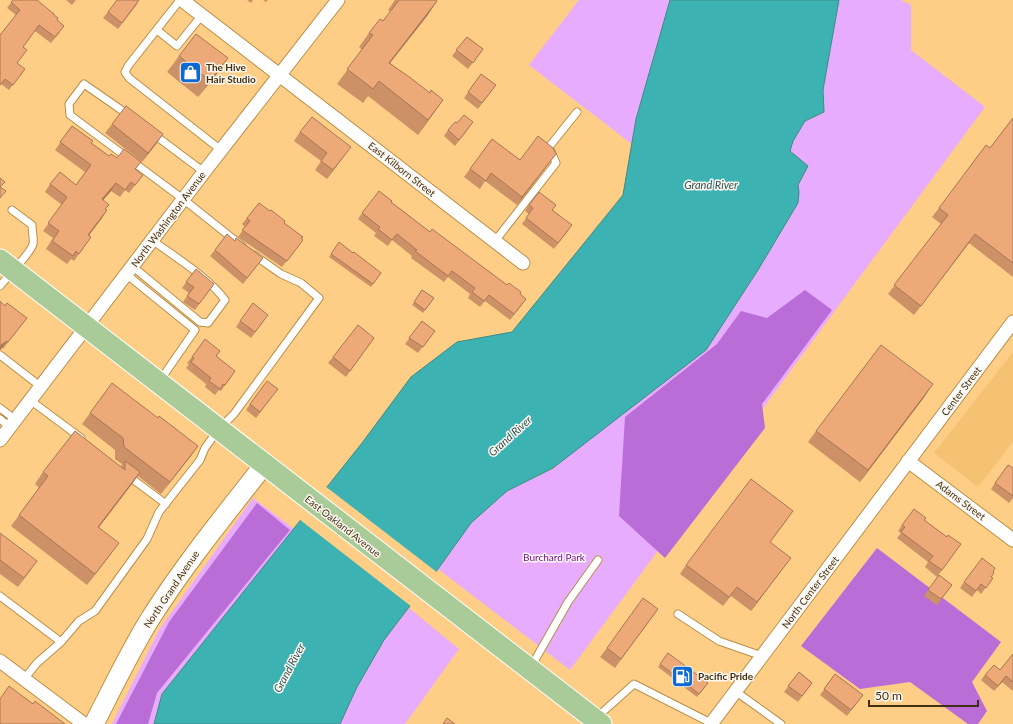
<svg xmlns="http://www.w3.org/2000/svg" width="1013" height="724" font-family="Lato,sans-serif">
  <rect width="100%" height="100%" fill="#fece87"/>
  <path fill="#f5c172" d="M1013,352V442L978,487L934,453Z"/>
  <path fill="#e7acfd" d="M579,0H670L633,145L529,65Z
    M839,0H901L911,5V50L985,107L570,670L438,569L471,523L507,491L554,468L724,322L758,270L798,203L799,192L798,185L808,166L790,151L793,141L805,121L823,112V90Z
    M253,498L294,529L162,694L154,724H112L159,630Z
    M409,608L459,649L405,724H340L357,687L384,640Z"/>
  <path fill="#bb6dd7" d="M805,290L832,310L762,404L765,428L665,558L619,516L625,417L717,344L741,311L767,318Z
    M257,503L290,530L157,693L148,724H116L169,622Z
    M877,548L1001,642L972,682L987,711L978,724H968L910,682L860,689L801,646Z"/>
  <path fill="#3db2b3" stroke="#3e8b82" d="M670,0H839L823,90L824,112L805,121L793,141L790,151L808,166L798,185L799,192L798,203L758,270L706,350L553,468L507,491L471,523L438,569L384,640L357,687L340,724H154L162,694L362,443L411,377L457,342L512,332L623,195L636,119Z"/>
  <path fill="#fece87" d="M325,486L438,573L412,607L299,519Z"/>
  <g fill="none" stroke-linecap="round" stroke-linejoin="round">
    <defs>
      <path id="lane" d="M180,0L128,66L125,72L129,78L221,150
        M157,30L177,46L202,15
        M130,116L84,84L69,104L70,115L183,199L242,246
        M152,133L204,172
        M495,241L556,163L549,147L577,112
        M132,266L200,322L208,323L225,300C208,277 175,257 152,240
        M126,274L195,330L159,382
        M0,286C7,277 31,253 33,244C34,238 32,231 32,225L12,210
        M0,355L40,386
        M30,400L81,438
        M0,408L16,420
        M0,419L10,427
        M127,475L166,504
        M0,596L61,642
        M678,614L719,641L762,656
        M531,667L568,602L598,560
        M24,679L37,663L61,642L79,621L95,611L147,539L159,512L200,460L205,448L218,430L234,414L319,298L301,283L281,274L254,255
        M735,691L781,724
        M596,718L634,684L711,723"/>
      <path id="street" d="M182,0L523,263
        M0,440L204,172L338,0
        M908,461L1013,540
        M0,661L84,724
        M711,724L1013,322"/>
      <path id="secondary" d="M94,724C112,689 129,653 150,619C184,565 225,515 264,465"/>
      <path id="primary" d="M0,260L601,724"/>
    </defs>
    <use href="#lane" stroke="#bb8e47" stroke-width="9"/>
    <use href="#street" stroke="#bb8e47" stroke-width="15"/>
    <use href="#secondary" stroke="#bb8e47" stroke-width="21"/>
    <use href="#primary" stroke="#fff" stroke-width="23"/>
    <use href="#lane" stroke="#fff" stroke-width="7"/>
    <use href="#street" stroke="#fff" stroke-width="13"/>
    <use href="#secondary" stroke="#fff" stroke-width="19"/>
    <use href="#primary" stroke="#a9cb98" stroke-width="21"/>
  </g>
  <path fill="#cd9167" d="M13,0L54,15L57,20L60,32L51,43L35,31L23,47L17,64L25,69L9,90L1,84L16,15L7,8Z
    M66,0H76L72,5Z
    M247,0H253L251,3Z
    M263,0H268L266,2Z
    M395,0H436L437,1L427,16L390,63L430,93L443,100L418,135L368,96L363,103L337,84L362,50L359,47L369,33L383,21L391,12L388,10Z
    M138,3L118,29L103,18L108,12Z
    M467,37L483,49L468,69L452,56Z
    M179,56L216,75L198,97L167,72Z
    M481,74L496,85L478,109L464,98Z
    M1013,118V277L969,243L914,315L888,294L941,224L932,217L939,208L990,148Z
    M457,123L469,128L455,146L444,136L448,130Z
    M112,124L163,134L142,162L105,133Z
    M72,126L91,143L109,156L117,158L136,170L143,175L129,193L125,190L120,197L111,191L103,200L106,209L102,218L89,235L91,237L74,261L71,259L67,264L46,249L53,238L43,231L62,205L45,192L50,184L76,185L85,172L55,150Z
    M300,132L344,156L327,179L315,170L321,161L294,141Z
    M492,139L520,160L556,154L517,205L485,181L480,189L464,177Z
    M391,202L430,232L520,294L522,305L510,320L485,301L480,307L468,298L470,294L448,277L444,282L411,258L412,256L392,240L388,246L374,236L376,233L358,219L362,213Z
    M529,205L553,210L568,231L554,249L522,224L529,214L525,211Z
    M247,218L284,223L303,240L282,267L238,237L245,227L242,224Z
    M235,241L263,258L243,284L210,256L215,250Z
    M331,254L381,273L371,287L329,257Z
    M196,269L214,284L195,310L183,302L189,293L182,288Z
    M422,290L434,298L423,313L412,305Z
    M5,306L27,318L3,349L2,348Z
    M240,321H264L251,338L236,327Z
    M422,321L435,331L418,353L405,344Z
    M374,338L346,377L328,363L333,357Z
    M220,351L216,357L235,371L221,391L219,390L215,395L205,387L206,384L186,368L189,364L187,363L192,357Z
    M273,395L256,418L246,410L250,404Z
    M925,396L860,482L808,442L816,431Z
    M90,413L158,418L198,446L190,457L161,494L138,476L98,528L110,555L87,585L11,526L39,488L35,484L43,472L121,466L122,464L115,459V450L82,424Z
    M1013,468V498L1009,503L991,489L995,483Z
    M787,520L770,542L784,567L751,611L731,596L723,606L680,574L686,565Z
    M924,520L947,537L961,544L937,577L925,567L928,562L897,538L901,533L898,531L902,525Z
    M0,533L31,570L18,587L0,574Z
    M993,572L991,577L993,578L981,594L977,590L972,597L960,588L964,582Z
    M939,575L952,585L937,605L924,596Z
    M658,609L615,668L600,657L607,648Z
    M1013,654V691L1002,682L994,691L981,680L985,675L1000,670Z
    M660,664L708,683L697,697L658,667Z
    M799,672L812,683L798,702L784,692Z
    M835,674L863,695L847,716L820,695Z"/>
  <path fill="#a77654" d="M437,1L427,16L379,77L389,63Z
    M228,58L216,75L198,97L210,81Z
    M443,100L418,135L428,120Z
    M163,134L157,143L142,162L148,153Z
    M351,147L344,156L327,179L333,170Z
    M556,154L550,162L517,205L522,197Z
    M116,183L111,191L97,207L102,199Z
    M107,210L102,218L83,243L88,235Z
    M975,234L969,243L914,315L921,306Z
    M7,341L2,348L0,350L1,345Z
    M933,384L925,396L860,482L868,470Z
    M198,446L190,457L161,494L170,482Z
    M140,472L132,484L90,539L98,527Z
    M119,543L110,555L87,585L95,574Z
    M791,558L784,567L751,611L757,602Z
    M1006,676L1002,682L994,691Z"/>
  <path fill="#eea978" stroke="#a77654" d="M13,0H37L54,14V15L58,18L57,20L64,26L55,37L39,25L23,47L27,50L17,63L25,69L13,85L5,79L0,85V35L20,10L11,2Z
    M117,0H139L122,23L108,12Z
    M399,0H436L437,1L389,63L408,76L430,93L431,90L443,100L428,120L379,81L373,89L347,69L373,35L369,33L380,19L383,21Z
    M196,34L228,58L210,81L179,56Z
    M467,37L483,49L473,63L456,50Z
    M481,74L496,85L482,103L468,92Z
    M126,106L163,134L148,153L112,124Z
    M464,115L473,122L459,140L448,130L455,122L457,123Z
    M312,117L351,147L333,170L321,161L327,153L300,132Z
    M1013,118V263L975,234L921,306L894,285L948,215L939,208L986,145L990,148Z
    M72,126L93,141L91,143L109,156L111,154L117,158L124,149L141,162L135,169L143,175L135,185L131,182L125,190L116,183L102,199L109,205L105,209L107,210L88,235L91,237L79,254L76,251L73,256L52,241L59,231L48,223L67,197L50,184L60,172L76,185L91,165L60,142Z
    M538,136L553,148L556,154L522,197L491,173L486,181L470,169L492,139L520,160Z
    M0,178L5,182L0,187L6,191L0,198Z
    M379,191L392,201L391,202L430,232L432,229L507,285L509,283L521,292L520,294L526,299L514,314L489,295L484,301L472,292L475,288L452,271L448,276L415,251L417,250L397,234L392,240L378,229L380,227L362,213Z
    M539,192L556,205L552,210L572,225L558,243L526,218L533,208L529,205Z
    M259,203L270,211L271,210L285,221L284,223L303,237L301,238L303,240L287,261L242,230L250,221L247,218Z
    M227,234L235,241L236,238L263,258L247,278L215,250Z
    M339,242L353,253L354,252L381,273L373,284L331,254Z
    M196,269L214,284L199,304L187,296L194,287L186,282Z
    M422,290L434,298L425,310L414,302Z
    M0,301L5,306L7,303L27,318L8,342L7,341L1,345L0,350Z
    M253,303L268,315L255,332L240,321Z
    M422,321L435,331L423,347L409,338Z
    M358,325L374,338L350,371L333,357Z
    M205,339L220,351L216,356L235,371L225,385L223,384L220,389L209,381L211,378L191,362L194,358L192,357Z
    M881,345L933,384L868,470L816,431Z
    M267,381L278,389L260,412L250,404Z
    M112,383L158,418L159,416L198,446L170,482L124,447L123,438L90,413Z
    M75,431L125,470V461L140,472L98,527L119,543L95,574L19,515L48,476L43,472Z
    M1008,465L1013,468V496L995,483Z
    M751,479L793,511L770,542L791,558L757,602L737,587L729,597L686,565Z
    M914,509L926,518L924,520L947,537L948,535L961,544L942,570L929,561L933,556L901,532L905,527L902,525Z
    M0,533L37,561L24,578L0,560Z
    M982,558L995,568L993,572L994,573L991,577L993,578L986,588L981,584L976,591L964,582Z
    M939,575L952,585L941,599L928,590Z
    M643,598L658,609L621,659L607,648Z
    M668,653L708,683L699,694L660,664Z
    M1013,654V682L1006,676L998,686L985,675L994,665L1000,670Z
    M799,672L812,683L802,696L788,686Z
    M835,674L863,695L851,710L824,689Z
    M9,686L33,704L35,701L65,724H0V699Z
    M447,718L455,724H443Z"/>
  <defs>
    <symbol id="shop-square" viewBox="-11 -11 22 22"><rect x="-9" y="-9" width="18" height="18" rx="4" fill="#0d6ad3" stroke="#fcf7f0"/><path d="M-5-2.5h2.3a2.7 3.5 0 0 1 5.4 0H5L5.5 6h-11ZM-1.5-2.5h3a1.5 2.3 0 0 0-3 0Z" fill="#fff"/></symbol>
    <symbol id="fuel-square" viewBox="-11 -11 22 22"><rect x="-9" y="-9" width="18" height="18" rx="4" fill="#0d6ad3" stroke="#fcf7f0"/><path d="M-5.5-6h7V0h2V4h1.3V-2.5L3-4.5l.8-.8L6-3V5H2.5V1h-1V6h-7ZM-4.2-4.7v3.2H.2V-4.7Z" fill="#fff"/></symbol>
  </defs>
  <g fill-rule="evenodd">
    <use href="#shop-square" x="178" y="60" width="25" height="25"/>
    <use href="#fuel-square" x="670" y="664" width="25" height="25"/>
  </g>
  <g text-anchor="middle" stroke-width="3" stroke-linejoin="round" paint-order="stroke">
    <g font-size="10" font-weight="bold" fill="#422f11" stroke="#fcf7f0" text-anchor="start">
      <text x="206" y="71">The Hive<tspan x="206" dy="12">Hair Studio</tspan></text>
      <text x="698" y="680">Pacific Pride</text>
    </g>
    <g font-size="10" fill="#422f11" stroke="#fcf7f0">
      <text transform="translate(402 169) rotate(38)" y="4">East Kilborn Street</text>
      <text transform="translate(168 219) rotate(-53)" y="4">North Washington Avenue</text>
      <text transform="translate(961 391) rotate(-53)" y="4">Center Street</text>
      <text transform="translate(961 500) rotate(37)" y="4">Adams Street</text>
      <text transform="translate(343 526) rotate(38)" y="4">East Oakland Avenue</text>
      <text transform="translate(171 589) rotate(-56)" y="4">North Grand Avenue</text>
      <text transform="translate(810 592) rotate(-53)" y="4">North Center Street</text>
    </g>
    <g font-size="10" fill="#791097" stroke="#fcf7f0">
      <text x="554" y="561">Burchard Park</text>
    </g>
    <g font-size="11" font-style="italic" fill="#305353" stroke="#fcf7f0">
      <text x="711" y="189">Grand River</text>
      <text transform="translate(510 436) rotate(-42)" y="4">Grand River</text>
      <text transform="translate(289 668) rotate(-62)" y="4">Grand River</text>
    </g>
  </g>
  <path d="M869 700v6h109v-6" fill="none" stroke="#422f11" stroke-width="2"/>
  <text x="875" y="700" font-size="12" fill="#422f11" stroke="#fcf7f0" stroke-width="3" paint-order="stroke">50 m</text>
</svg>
